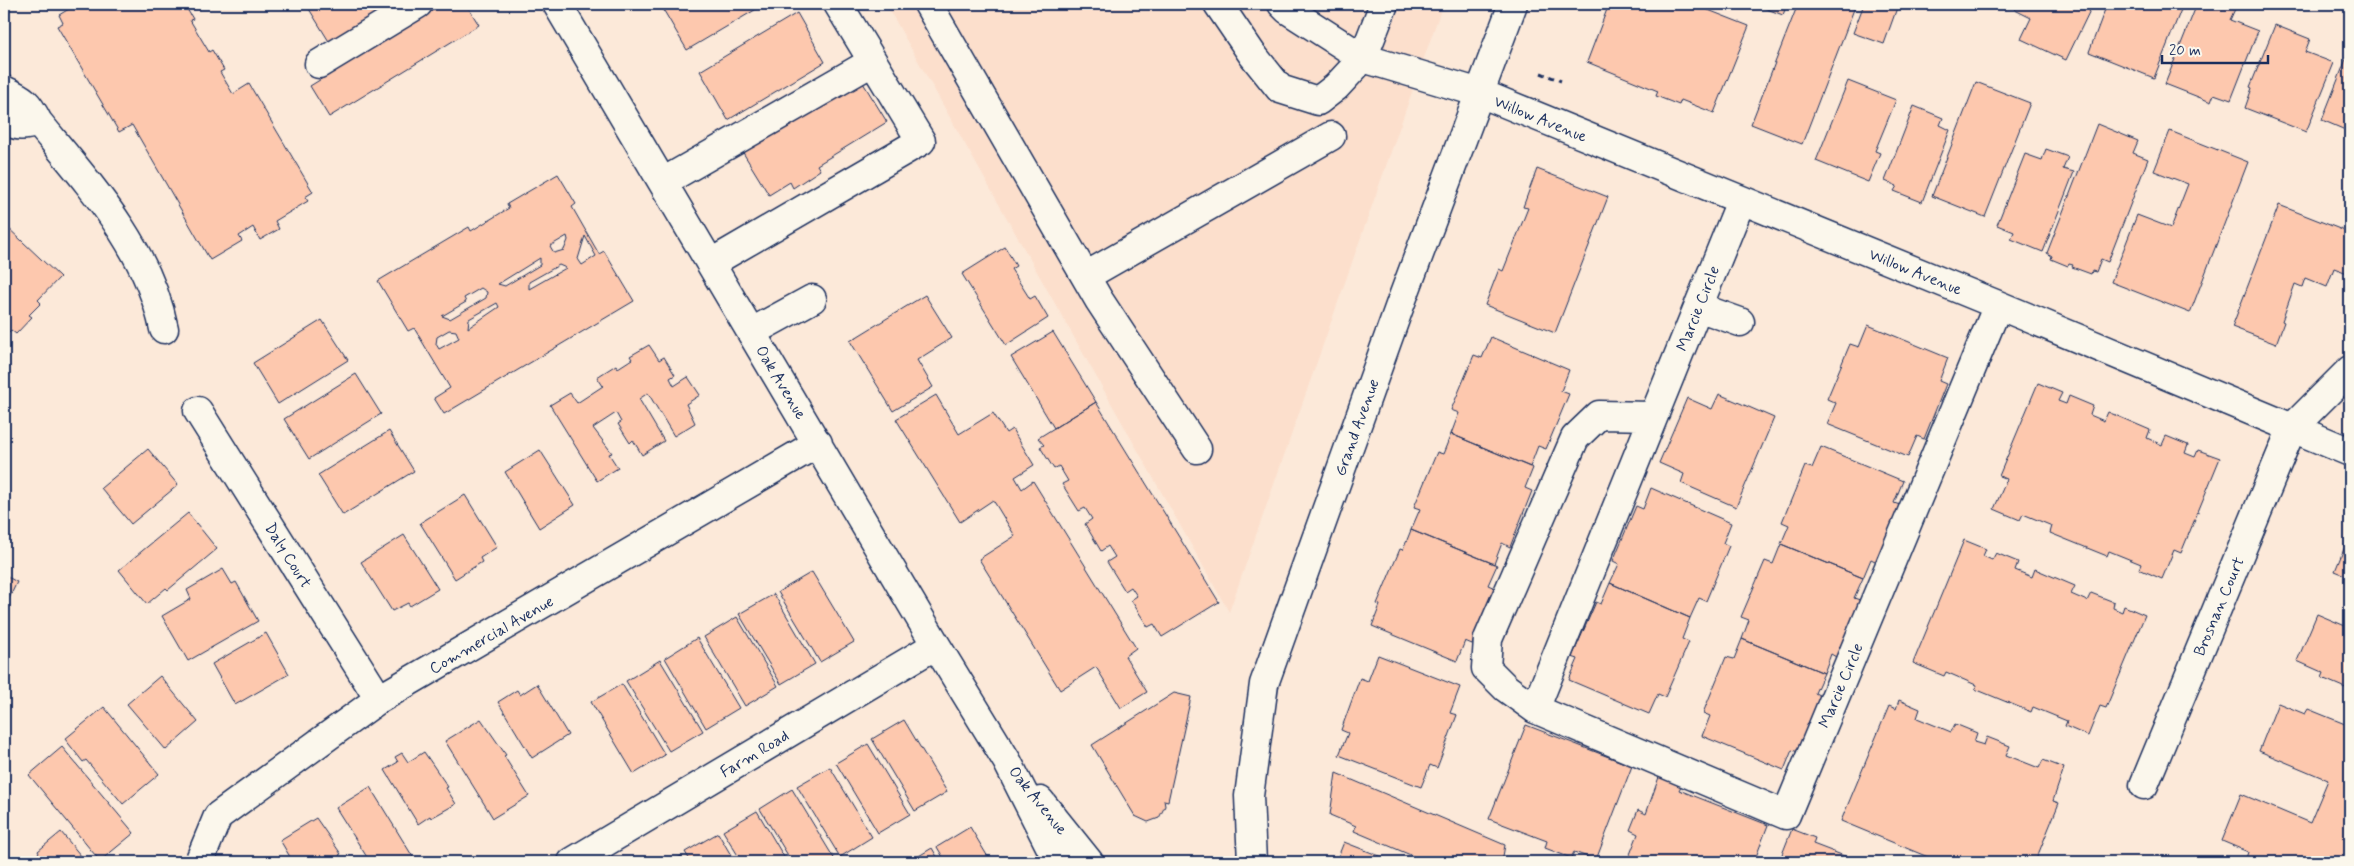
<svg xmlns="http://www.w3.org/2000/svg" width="2354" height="866" font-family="Mynerve,sans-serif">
  <rect width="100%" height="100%" fill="#fce9d9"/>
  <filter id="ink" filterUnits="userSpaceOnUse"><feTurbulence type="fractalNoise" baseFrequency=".02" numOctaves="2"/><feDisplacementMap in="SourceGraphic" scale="10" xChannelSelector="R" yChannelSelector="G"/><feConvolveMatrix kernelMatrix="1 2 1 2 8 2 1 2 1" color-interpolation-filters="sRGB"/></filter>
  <g filter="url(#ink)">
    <path fill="#fcdfcc" d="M886,4H1443L1229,612Z"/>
    <path fill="#fdc8ae" stroke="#1b2f5e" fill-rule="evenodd" d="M77,4H184L193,19L190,20L209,52L212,50L224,70L220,72L233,94L249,84L313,192L305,197L308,201L275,221L279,229L260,240L253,227L239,236L242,241L210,260L132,125L119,132L57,26L63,23L59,15Z
      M306,4H393L330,43Z
      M443,4H466L479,25L329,117L310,86Z
      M660,4H765L687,50Z
      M1609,4H1693L1749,26L1714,113L1681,100L1679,105L1656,96L1658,91L1587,62Z
      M1753,4H1787L1783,15Z
      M1798,4H1856L1802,144L1751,124Z
      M1864,4L1898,5L1884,44L1853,33Z
      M2013,4H2093L2066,60L2021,39L2031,18L2015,10L2017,6Z
      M2107,4H2174L2182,7L2154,78L2089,52Z
      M2197,4H2222L2235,9L2230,20L2258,31L2231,100L2214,94L2211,102L2165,84Z
      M797,13L825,62L728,120L700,71Z
      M2275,25L2310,39L2305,52L2334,63L2306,132L2245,108L2252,88L2250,87Z
      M2350,49V132L2322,120Z
      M860,78L887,122L817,165L820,170L793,188L790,182L769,195L742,151Z
      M1848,81L1896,100L1875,151L1880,153L1868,182L1816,161Z
      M1976,82L2030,103L1985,217L1932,196Z
      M1914,106L1943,118L1940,125L1950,130L1922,202L1894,191L1897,186L1885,181Z
      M2097,124L2138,141L2133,153L2148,159L2108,262L2101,259L2096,272L2092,271L2091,274L2072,267L2073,265L2069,264L2068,266L2051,259L2052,256L2047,253Z
      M2170,131L2248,162L2190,313L2111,282L2137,215L2171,228L2188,184L2154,171Z
      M2046,149L2068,157L2063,169L2074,172L2043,252L2011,239L2014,232L1997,225L2025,154L2042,160Z
      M1537,169L1608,197L1555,333L1485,305L1499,269L1503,271L1528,208L1523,207Z
      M558,174L576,204L572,207L599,254L604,251L634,301L444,414L434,398L450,388L414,328L408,331L378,281L469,227L471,231L509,208L507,204ZM567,236L568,240L564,250L554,253L550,246ZM585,236L596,256L582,265L578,259ZM540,258V265L505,286L498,284ZM559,265L566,268L529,289V282ZM481,288L487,292L486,298L450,319L442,316L466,302L464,298ZM497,303L499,307L468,328L469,319ZM449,330L456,331L459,338L439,349L436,344L437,337Z
      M2279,205L2350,233V274L2334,268L2327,287L2305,278L2302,287L2295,284L2282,321L2284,322L2276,344L2232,327Z
      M4,224L60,277L38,300L41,303L29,315L32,317L16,334L11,330L4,337Z
      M1005,247L1016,266L1011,269L1030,299L1035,296L1048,318L1006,345L962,274Z
      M925,295L952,338L917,360L933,387L893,411L850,341Z
      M322,320L348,360L278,404L253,363Z
      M1868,325L1948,358L1939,381L1946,384L1924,439L1917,436L1908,457L1827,424L1836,403L1827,399L1850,344L1859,347Z
      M1053,332L1096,402L1054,428L1011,357Z
      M1491,337L1569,370L1561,391L1569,394L1546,449L1538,446L1530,467L1451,434L1459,413L1451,410L1474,355L1482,358Z
      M649,345L659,360L664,357L675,375L670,378L674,386L688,377L700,395L686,404L695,423L674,436L648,393L639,399L664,441L642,455L633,440L630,443L618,424L621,422L616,413L593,428L612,453L609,454L618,468L597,481L550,405L570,393L577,403L603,386L597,377L616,365L618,368L632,359L630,356Z
      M356,374L381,414L309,459L284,419Z
      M2038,383L2062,393L2058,401L2066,404L2069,396L2093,406L2090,415L2104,421L2108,412L2150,430L2147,438L2162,445L2166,436L2188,445L2185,453L2195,457L2198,450L2220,458L2181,553L2174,550L2162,579L2139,569L2141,564L2109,551L2107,556L2050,533L2052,526L2023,514L2020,520L1994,509L2007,479L1999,476Z
      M1719,394L1774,418L1736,507L1681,483L1684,474L1659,463L1687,398L1712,409Z
      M936,395L959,434L993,413L1006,433L1012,429L1034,465L1015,477L1022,489L1033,481L1136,648L1125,656L1147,692L1121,708L1096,667L1060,690L979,559L1015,536L993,500L960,522L896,419Z
      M1096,402L1219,602L1162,637L1154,624L1148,627L1131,600L1137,596L1131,587L1125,591L1107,562L1115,557L1108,546L1101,551L1085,524L1092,519L1085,508L1079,511L1062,484L1068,481L1059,466L1054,469L1040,447L1044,445L1038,438Z
      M389,431L414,471L343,515L318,475Z
      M1451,434L1533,468L1525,488L1532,491L1510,547L1502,543L1494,564L1411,530L1420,509L1414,507L1437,452L1443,454Z
      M1821,447L1903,481L1894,503L1900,505L1877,562L1871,559L1863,578L1781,544L1789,525L1782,522L1805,466L1812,468Z
      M148,449L178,485L131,524L101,488Z
      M540,450L575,505L539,528L505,472Z
      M1651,488L1731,523L1723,543L1729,546L1706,601L1699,598L1690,618L1610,583L1619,564L1613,561L1636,506L1643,509Z
      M465,495L497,547L480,558L482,562L455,579L420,523Z
      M188,513L217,549L168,590L166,588L147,604L119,570Z
      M1411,530L1497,565L1488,585L1495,588L1472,644L1465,641L1457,661L1372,626L1380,605L1377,604L1400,549L1403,550Z
      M2350,534V577L2335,571Z
      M404,535L438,589L410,606L408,603L392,611L361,562Z
      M1964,540L1986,549L1983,556L1992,560L1996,553L2018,562L2015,570L2032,577L2035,569L2075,586L2071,594L2087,601L2091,593L2114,602L2113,608L2122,612L2124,606L2145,615L2106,708L2100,706L2088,736L2065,726L2067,721L2033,707L2031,712L1975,689L1976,685L1946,672L1944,676L1913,663Z
      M1781,544L1863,578L1854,598L1860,600L1836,657L1831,654L1824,673L1742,639L1749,620L1741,617L1765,561L1773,564Z
      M223,569L232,584L236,582L258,621L188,661L162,616L191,599L187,590Z
      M812,572L854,642L820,662L778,592Z
      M4,575L17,582L4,609Z
      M1610,583L1690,618L1682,639L1689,642L1665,697L1658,694L1649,714L1569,680L1578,659L1572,657L1596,602L1601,604Z
      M774,594L815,664L781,684L739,614Z
      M2317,614L2350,628V690L2322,678L2324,673L2297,661Z
      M737,617L778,686L745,706L704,637Z
      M266,633L289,674L235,705L212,664Z
      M697,638L739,708L706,728L665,658Z
      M1742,639L1824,673L1815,693L1821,696L1798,752L1792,750L1784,770L1702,736L1710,716L1703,713L1726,657L1734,659Z
      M1378,655L1460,687L1450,713L1457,715L1437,768L1430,765L1421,787L1339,755L1348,733L1341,730L1360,678L1368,681Z
      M660,660L703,731L669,751L626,681Z
      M160,676L198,722L166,750L127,704Z
      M537,684L568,735L532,758L498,702L517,690L520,695Z
      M622,684L665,755L634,774L591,702Z
      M1174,693L1191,697L1168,801L1164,800L1165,806L1159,818L1148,822L1135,816L1092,745Z
      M1899,700L1920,709L1917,718L1951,732L1955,724L1977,733L1974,742L1984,745L1987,737L2010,746L2006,755L2039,768L2043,760L2064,768L2053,801L2059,803L2035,862H1940L1841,821L1889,706L1896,709Z
      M2278,703L2305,714L2308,709L2350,726V842L2342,862H2249L2245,861L2248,852L2222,841L2241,794L2310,823L2328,780L2259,751Z
      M104,707L159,774L123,804L86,760L83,762L65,739Z
      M481,719L506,755L504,756L529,796L493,818L445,741Z
      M904,720L947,792L915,811L872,739Z
      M1526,725L1632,766L1596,860L1574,852L1571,858L1545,848L1547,841L1489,819Z
      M868,744L910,814L878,833L836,763Z
      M62,747L134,833L100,861L29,775Z
      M424,752L448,787L446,788L456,804L431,818L430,816L418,824L385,770L398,762L395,757L402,753L408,762Z
      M830,767L872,837L840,857L797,786Z
      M1336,773L1505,845L1502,862H1427L1354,831L1356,826L1330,815Z
      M1659,777L1681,786L1679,790L1768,825L1754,862H1627L1638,834L1630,830L1638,810L1646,814Z
      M370,787L416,862H381L380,860L370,862L336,808Z
      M792,789L835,860L831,862H792L760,809Z
      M757,811L787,862H742L723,831Z
      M316,818L341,854L339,855L343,862H293L280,840Z
      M970,827L991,862H946L937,847Z
      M1792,829L1815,838L1813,844L1860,862H1779Z
      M61,832L86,862H28L39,853L38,851Z
      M718,833L735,862H691L685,852Z
      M1344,842L1395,862H1336Z
      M932,848L940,862H909Z
      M681,856L684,862H670Z"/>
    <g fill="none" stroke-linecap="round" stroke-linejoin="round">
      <defs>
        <path id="minor" d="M557,4L936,645L1007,761L1058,862
          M928,4L1099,300L1197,449
          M1218,4L1252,54L1280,89L1318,101L1336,87L1363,58L1480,93L1998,305L2350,452
          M1282,4L1288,10L1363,58L1384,4
          M319,64L418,4
          M4,90C24,99 28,102 38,122C89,184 148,248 164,329
          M4,120C17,127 24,127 38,122
          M663,182L872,62
          M1741,201L1535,709L1786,815L1998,305
          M711,263L921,141L838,4
          M1086,276L1331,136
          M1698,307L1740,322
          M752,332L812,299
          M198,411L379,699
          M1535,709L1506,688L1486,668L1488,639L1575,438L1599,415L1653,416
          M2144,785L2292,428L2350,370
          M1040,801L1089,862
          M199,862L218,816L379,699L818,443
          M572,862L936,645
          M1252,862L1249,796L1264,684L1400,305L1513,4"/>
      </defs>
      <use href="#minor" stroke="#1b2f5e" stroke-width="31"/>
      <path stroke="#1b2f5e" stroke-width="3" stroke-dasharray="5 4" stroke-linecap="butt" d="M1541,73L1561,81"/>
      <use href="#minor" stroke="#fbf7ec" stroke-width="28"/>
    </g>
  </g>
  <g text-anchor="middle" stroke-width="5" stroke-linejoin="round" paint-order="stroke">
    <g font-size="16" fill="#1b2f5e" stroke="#fbf7ec">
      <text transform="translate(1541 118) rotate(22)" y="6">Willow Avenue</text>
      <text transform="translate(1916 271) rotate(22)" y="6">Willow Avenue</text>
      <text transform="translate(1697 308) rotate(-68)" y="6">Marcie Circle</text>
      <text transform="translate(782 382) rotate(59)" y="6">Oak Avenue</text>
      <text transform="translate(1356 427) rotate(-70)" y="6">Grand Avenue</text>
      <text transform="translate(289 555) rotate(58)" y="6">Daly Court</text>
      <text transform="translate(2218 606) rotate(-67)" y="6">Brosnan Court</text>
      <text transform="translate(491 634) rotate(-30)" y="6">Commercial Avenue</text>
      <text transform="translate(1840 685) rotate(-67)" y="6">Marcie Circle</text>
      <text transform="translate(754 753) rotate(-31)" y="6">Farm Road</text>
      <text transform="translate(1039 800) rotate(51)" y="6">Oak Avenue</text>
    </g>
  </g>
  <rect width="2354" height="866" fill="none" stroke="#fbf7ec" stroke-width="20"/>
  <rect x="10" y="10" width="2334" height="846" fill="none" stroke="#1b2f5e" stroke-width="2" filter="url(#ink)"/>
  <path d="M2162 55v8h106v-8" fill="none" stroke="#1b2f5e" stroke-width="2.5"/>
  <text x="2169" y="55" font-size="15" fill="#1b2f5e" stroke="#fbf7ec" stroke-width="4" paint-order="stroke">20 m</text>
</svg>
